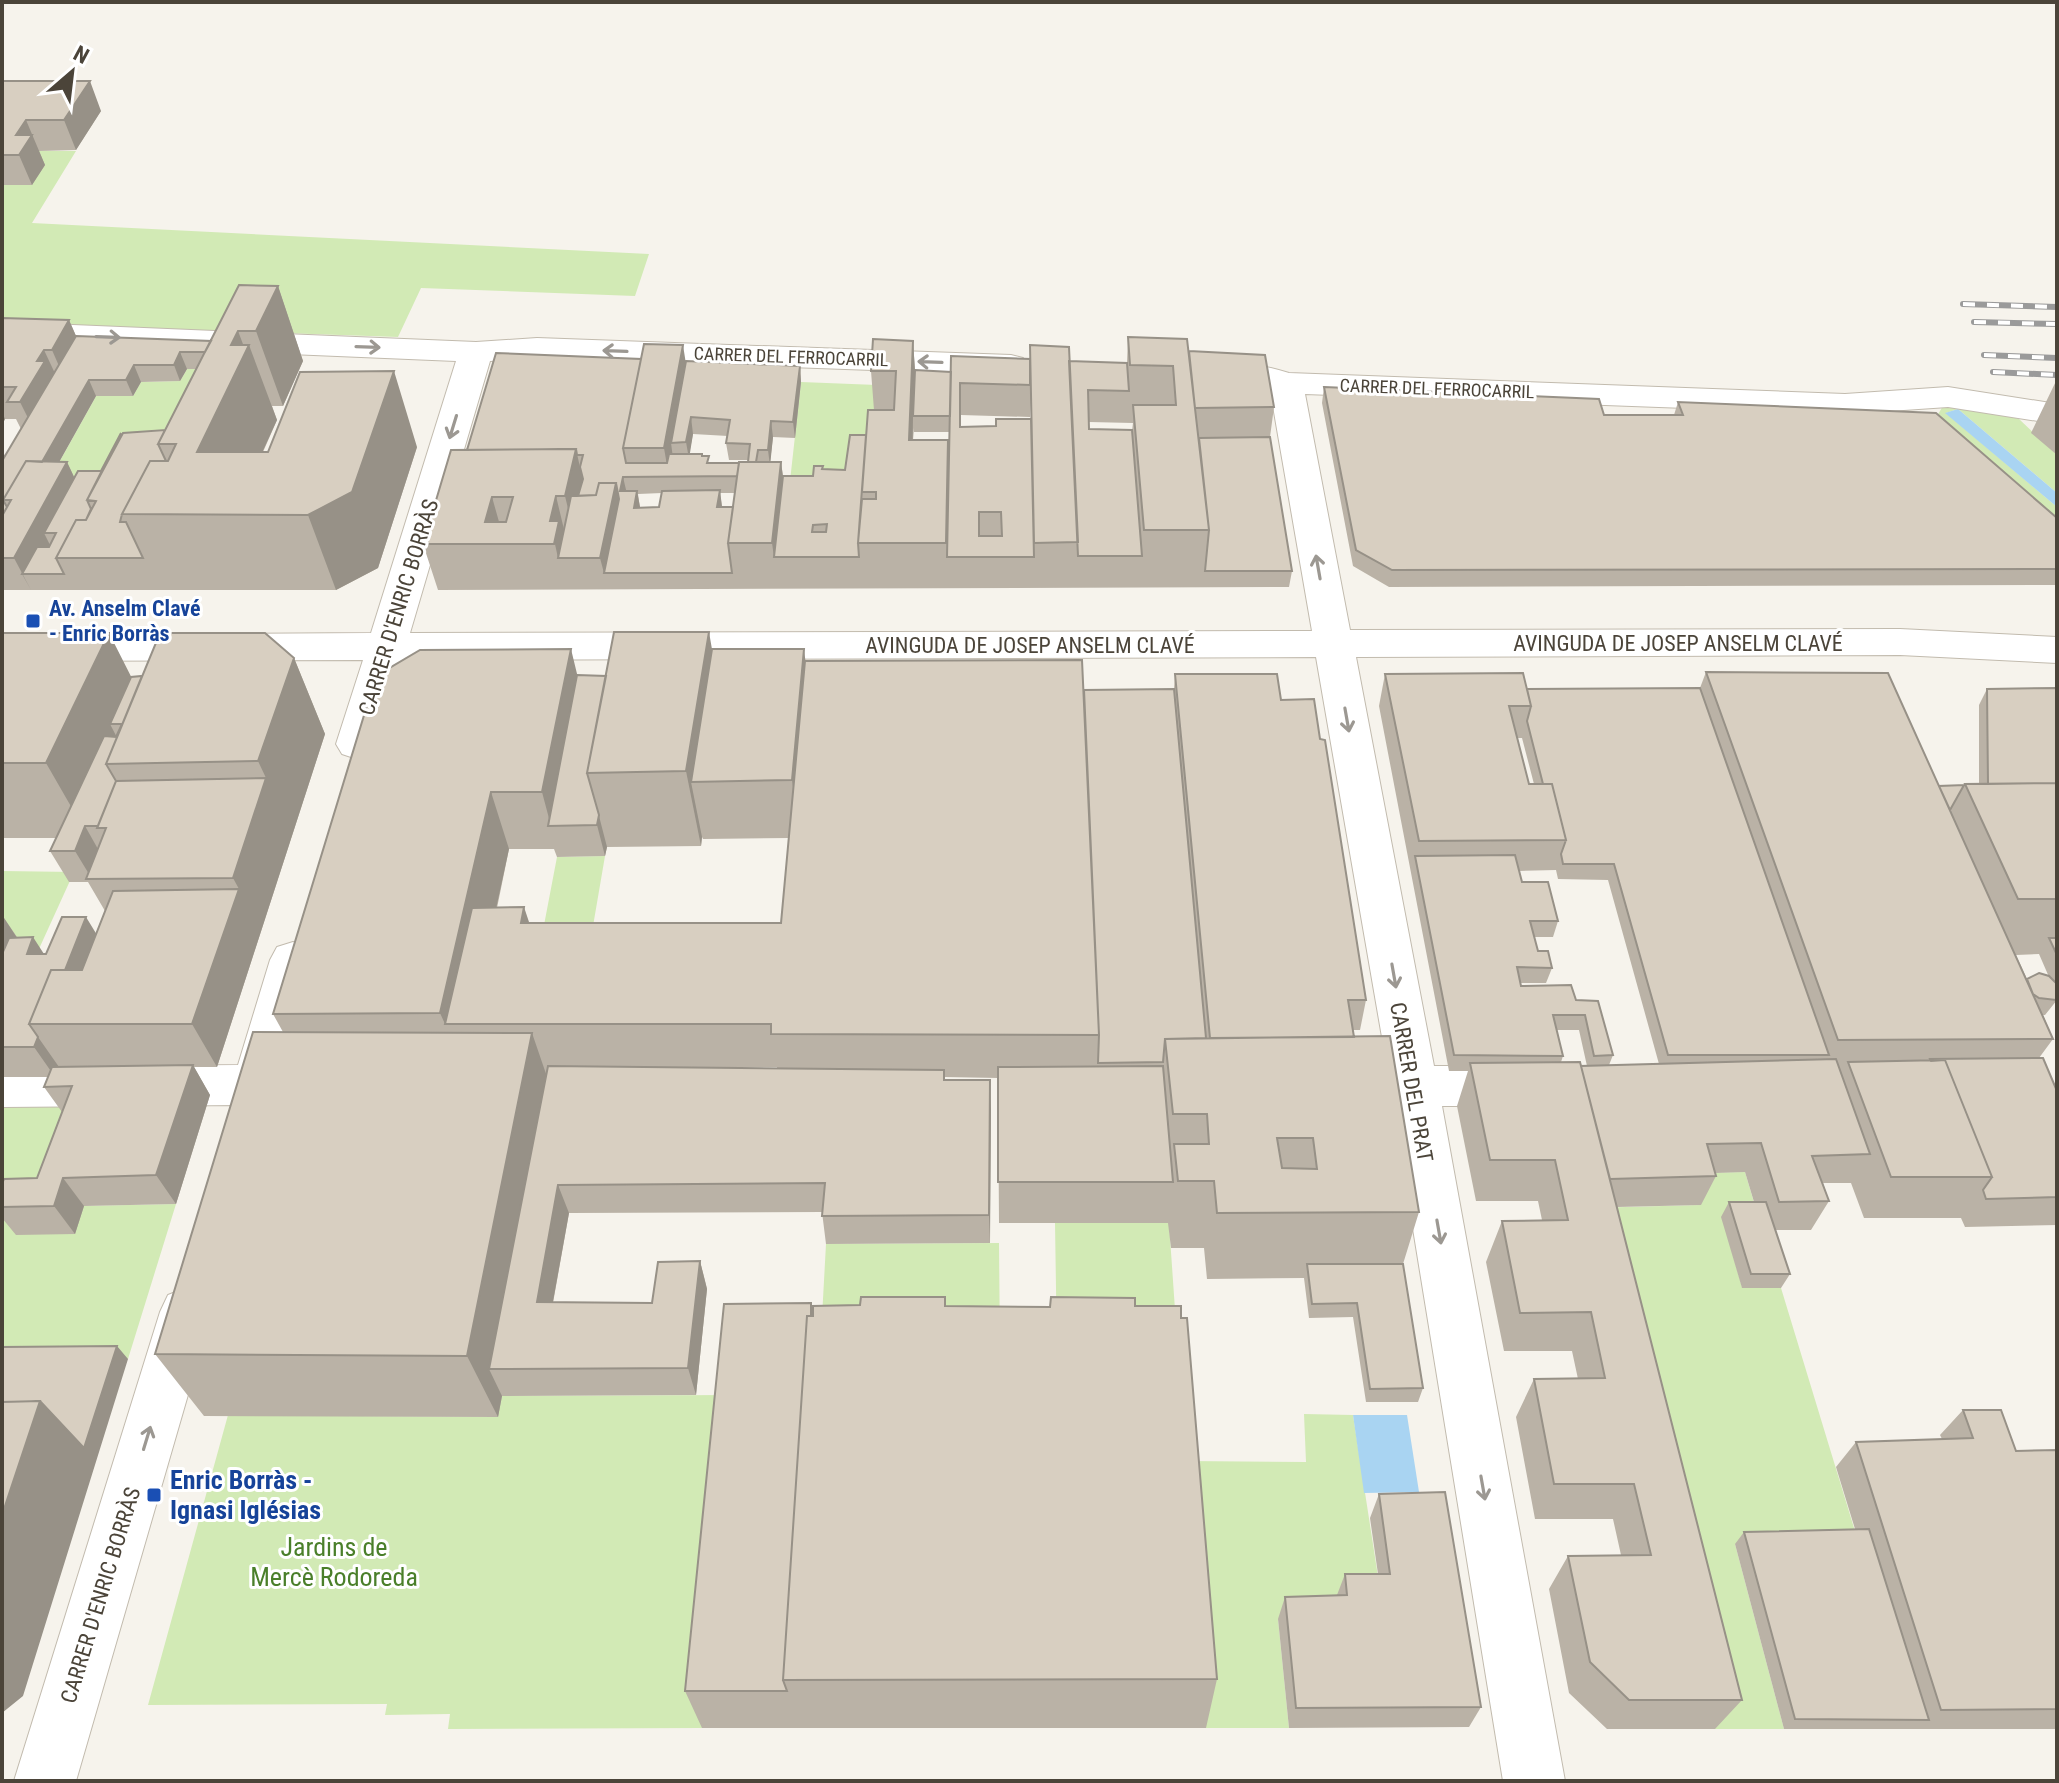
<svg xmlns="http://www.w3.org/2000/svg" width="2059" height="1783" font-family="'Roboto Condensed',sans-serif">
  <rect width="100%" height="100%" fill="#f6f3ec"/>
  <path fill="#d2eab5" d="M39,151H76L32,223L649,254L635,296L421,288L398,337L2,323V185L30,165Z
    M211,368L179,460L109,487L42,493L96,396H133L141,382L180,381L187,369Z
    M801,382L877,385L870,467L787,508Z
    M1965,404L2019,419L2057,455V493L1958,409L1946,413L2057,507V542L1929,429L1943,406Z
    M605,856L586,967H536L557,857Z
    M2,871L74,872L33,962H2Z
    M2,1097H72L84,1206L176,1204L128,1359L15,1360L2,1395Z
    M1745,1172L1758,1216L1722,1217L1742,1287L1781,1288L1858,1541L1735,1544L1784,1729H1715L1589,1208L1700,1205L1692,1173Z
    M1055,1223H1169L1178,1353H1057Z
    M999,1243L1000,1354H820L826,1244Z
    M733,1395L702,1728L448,1729L450,1714L385,1715L387,1704L148,1705L228,1415L497,1417L502,1396Z
    M1304,1414L1353,1415L1381,1596L1278,1619L1289,1728H1206L1185,1461L1306,1462Z"/>
  <path fill="#a9d4f2" d="M1958,409L2057,493V507L1945,413Z
    M1353,1415H1407L1419,1492L1364,1493Z"/>
  <g fill="none" stroke-linecap="round" stroke-linejoin="round">
    <defs>
      <path id="minor" d="M2,322L476,342L537,338L1011,355L1023,358L1028,365L1023,372L1011,375L537,358L490,361L410,633L1312,631L1270,389L1258,385L1195,380L1190,373L1195,366C1225,358 1260,364 1289,373L1845,394L1948,387L2057,404V424L1948,407L1845,414L1305,394L1350,630L1900,629L2057,637V663L1900,655L1356,657L1434,1066H1524L1541,1072L1548,1086L1541,1100L1524,1106H1442L1565,1781H1503L1393,1106H1340L1323,1100L1316,1086L1323,1072L1340,1066H1387L1316,657L402,660L378,744L372,754L357,759L342,754L336,744L363,660L2,661V635L371,633L456,361L2,342Z
        M293,942L309,947L316,960L286,1065L313,1071L320,1085L313,1099C294,1105 259,1111 241,1105L2,1107V1067L238,1065L270,960L277,947Z
        M186,1288L204,1295L212,1312L76,1781H14L160,1312L168,1295Z"/>
    </defs>
    <use href="#minor" stroke="#c2bbae" stroke-width="2"/>
    <use href="#minor" fill="#fff" fill-rule="evenodd"/>
    <defs>
      <path id="rail" d="M1963,304L2057,307
        M1974,322L2057,324
        M1984,355L2057,358
        M1993,372L2057,375"/>
    </defs>
    <use href="#rail" stroke="#9a9a9a" stroke-width="6"/>
    <use href="#rail" stroke="#fff" stroke-width="4" stroke-dasharray="12" stroke-linecap="butt"/>
  </g>
  <path fill="#bab2a6" fill-rule="evenodd" d="M2,81L101,111L76,150L39,151L45,165L32,185H2Z
    M278,286L303,361L283,406H272L277,420L263,452L417,447L378,568L336,590H2V450L5,456L21,429L16,419H5L2,425V318L69,320L76,336L211,341ZM187,369H196L165,430L101,471L74,477L67,462H59L96,396H133L141,382L180,381Z
    M1128,337L1189,351L1274,407L1270,437L1292,571L1289,587L438,590L423,544L467,450L686,361L800,366L801,382L795,438L773,437L770,462H781L783,476H813L823,469L845,470L866,435L874,410L871,371L913,341L915,370L951,372L1069,361L1127,363ZM1030,399L1031,419L996,426L961,427V415L1030,417ZM1089,422L1133,423L1132,431L1089,429ZM914,428V432H950L949,464L948,440H913ZM693,434L728,436L726,443L729,460H748V462L710,463L689,454ZM662,493L659,507L640,508L638,494ZM720,493H735L733,507H722Z
    M2057,379V455L2031,433Z
    M1324,387L1604,415H1674L1678,402L2057,518V585L1389,587L1353,566L1322,403Z
    M2,633L131,677H142L294,658L325,734L217,1067H194L210,1095L176,1204L84,1206L75,1234L16,1235L2,1218V1184L37,1178L62,1112L44,1087L48,1077H2V918H4L17,937L44,954H46L96,933L105,911L88,882H69L50,851L56,838H2Z
    M712,649L805,661L1084,690L1174,689L1175,674L1281,700L1366,1000L1360,1030H1353L1354,1037L1419,1212L1403,1264L1423,1388L1418,1402H1366L1353,1317L1309,1318L1304,1278L1207,1279L1204,1248H1171L1168,1223H999L998,1078L945,1077V1080H990V1243L826,1244L822,1212L569,1213L553,1303H652L700,1261L707,1289L696,1395L502,1396L498,1417L204,1416L155,1354L283,1032L273,1014L577,675L606,676ZM702,837L703,839L789,838L781,923H529L497,908L509,849H554L557,857L605,856L607,847L701,846ZM633,1067H777V1068Z
    M1706,672L1939,786L1979,784V705L1987,689L2057,688V1000L2045,1015H2043L2053,1039L2039,1058L2055,1087L2057,1085V1225L1965,1227L1961,1218H1864L1851,1183H1823L1829,1201L1811,1230H1775L1790,1274L1781,1288H1742L1721,1217L1729,1202H1754L1745,1172L1715,1173L1716,1176L1701,1205L1617,1207L1742,1700L1715,1729H1607L1569,1693L1549,1589L1568,1556L1621,1555L1613,1519H1535L1516,1417L1534,1379H1578L1572,1351H1504L1486,1262L1502,1221L1542,1220L1538,1201H1476L1457,1106L1468,1071H1449L1379,706L1385,674L1527,689L1700,688ZM1517,738H1522L1534,784H1529ZM1556,870L1558,879L1608,880L1659,1064L1609,1065L1613,1055L1576,1000L1521,986L1520,983H1546L1552,968L1538,951L1534,937H1553L1558,921L1522,882L1519,871ZM2039,954L2049,977L2027,979L2016,955ZM1557,1030H1579L1587,1066L1561,1062L1563,1056Z
    M811,1303L813,1311L946,1306H1135L1181,1318L1217,1679L1206,1728H702L685,1691Z
    M1963,1410L2016,1451L2057,1450V1729H1784L1735,1544L1744,1532L1855,1529L1836,1467L1856,1442L1942,1439L1940,1435Z
    M1379,1494L1481,1707L1469,1727L1289,1728L1278,1619L1285,1597L1337,1595L1345,1574H1378L1370,1518Z"/>
  <path fill="#979187" d="M90,81L101,111L76,150L64,120Z
    M26,120L45,165L32,185L19,155L16,135Z
    M278,286L303,361L283,406L256,331Z
    M69,320L83,352L66,382L52,350Z
    M238,331L246,352L249,345L277,420L234,514L187,468L231,345Z
    M913,341L916,386L913,416L912,486L909,440Z
    M683,345L688,377L671,443L673,458L669,477L664,448Z
    M44,350L59,382L36,434L20,402L37,361Z
    M180,352L187,369L180,381L174,365Z
    M134,365L141,382L133,396L126,380Z
    M800,366L801,382L795,438L793,422Z
    M394,371L417,447L378,568L336,590L308,515Z
    M89,380L96,396L24,525L16,508Z
    M960,383L961,415V459L960,427Z
    M2,412L5,419L2,425Z
    M691,417L693,434L689,459L686,442Z
    M771,421L773,437L770,466L768,450Z
    M576,449L586,495L576,542L565,496Z
    M67,462L82,494L56,533H44L52,549L22,574L31,590L14,558Z
    M781,462L787,508L774,557L772,543Z
    M623,477L627,494L620,491Z
    M616,483L622,515L604,573L600,558Z
    M720,490L722,507H717Z
    M637,491L640,507L637,524L634,508Z
    M556,496L567,542L558,558L550,521Z
    M492,497L505,543L485,522Z
    M709,632L722,707L691,782L702,837L701,846L686,771Z
    M109,633L147,708L122,724H110L126,755L106,764L85,826L103,858L92,879L75,851L84,829L46,763Z
    M571,649L585,707L551,826L542,792Z
    M804,649L811,707L800,838L792,780Z
    M294,658L325,734L217,1067L192,1024L239,889L233,878L266,778L258,761Z
    M491,792L509,849L471,1024H445L440,1013Z
    M599,816L607,847L605,856L597,825Z
    M524,907L539,952L521,923Z
    M86,917L105,948L43,1024Z
    M4,918L27,953L33,937L53,968L2,1031V922Z
    M532,1033L556,1103L489,1369L502,1396L498,1417L467,1356Z
    M38,1037L59,1067L55,1077L34,1047Z
    M193,1065L210,1095L176,1204L156,1175Z
    M990,1080L991,1109L990,1243L989,1215Z
    M63,1178L84,1206L75,1234L54,1206Z
    M558,1185L569,1213L548,1329L537,1302Z
    M700,1261L707,1289L696,1395L688,1368Z
    M117,1346L128,1359L23,1696L2,1713V1515L40,1401Z"/>
  <path fill="#d8cfc1" stroke="#979187" stroke-width="2" fill-rule="evenodd" d="M2,81H90L64,120H26L16,135H32L19,155H2Z
    M239,285L278,286L256,331H238L231,345H249L197,452H268L300,372L394,371L352,492L308,515L122,514L150,461H168L176,444H158Z
    M2,318L69,320L52,350H44L37,361H45L20,402H7L16,387H2Z
    M76,336L211,341L205,352H180L174,365H134L126,380H89L42,462L26,461L3,500L7,507L2,516V461Z
    M1128,337L1187,339L1209,530H1144L1133,405H1176L1173,366L1130,365Z
    M873,339L913,341L909,440H948L946,543H858L862,499H876V492H862L868,410H894L896,371H871Z
    M644,344L683,345L664,448H623Z
    M1030,345L1069,347L1078,542L1034,543Z
    M1189,351L1265,355L1274,407L1195,408Z
    M496,353L641,359L623,448L626,463H667L669,454H702V456H709L707,463H739L737,476L623,477L620,491H637L634,508L659,507L662,491L720,490L717,507H733L728,543L732,573H604L619,499L616,483H599L596,495L578,496L583,479L580,467L583,455H577L576,449L467,450Z
    M951,356L1030,359V385L960,383V427L996,426V419H1031L1034,557H947ZM979,512H1001L1002,536H979Z
    M686,361L800,366L793,422L771,421L768,450H758L756,462H748L750,444L726,443L730,420L691,417L686,442L671,443Z
    M1069,361L1127,363L1129,391L1088,390L1089,429L1132,430L1142,556H1078Z
    M915,370L951,372L950,416H913Z
    M1324,387L1599,399L1604,415H1683L1678,402L1936,413L2057,518V569L1392,570L1356,550Z
    M165,430L158,444L166,461H150L122,514L120,522H126L143,558H56L76,520H86L96,501L87,500L123,433Z
    M121,433L87,500L91,509L86,520H76L56,558L64,574H22L37,547H49L56,533H44L78,471H101Z
    M850,435H866L858,543L859,557H774L783,476H813L814,466H823L822,469L845,470ZM827,524L826,532H812L813,525Z
    M1270,437L1292,571H1205L1209,530L1199,438Z
    M576,449L565,496H556L550,521H559L554,544H423L451,450ZM492,497H513L506,522H485Z
    M26,461L67,462L14,558H2V516L11,500H3Z
    M739,462H781L772,543H728Z
    M599,483H616L600,558H558L571,496L596,495Z
    M614,632H709L686,771L587,773Z
    M2,633H109L46,763H2Z
    M160,633H265L294,658L258,761L106,764Z
    M571,649L542,792H491L440,1013L273,1014L376,676L420,650Z
    M712,649H804L792,780L691,782Z
    M1082,660L1099,1035L771,1034V1024H445L472,908L524,907L521,923H781L805,661Z
    M1706,672L1888,673L2053,1039L1838,1040Z
    M1523,673L1531,706H1509L1529,784H1552L1566,840L1419,841L1385,674Z
    M1175,674H1277L1281,700L1314,699L1320,739L1325,740L1366,1000H1348L1354,1037L1210,1038Z
    M577,675L606,676L587,773L599,815L597,825L548,826Z
    M142,676L106,764L116,781L98,826H85L75,851H50L104,736L116,737L122,724H110L131,677Z
    M1700,688L1829,1055H1668L1614,864H1563L1561,854L1566,840L1552,784H1543L1527,721L1531,706L1527,689Z
    M2057,688V783L1988,784L1987,689Z
    M1174,689L1206,1038L1165,1039L1163,1062L1098,1063L1099,1035L1084,690Z
    M266,778L233,878L86,879L106,828H97L116,781Z
    M2057,783V899H2018L1965,784Z
    M1964,785L1950,810L1939,786Z
    M1515,855L1522,882H1548L1558,921H1530L1538,951H1548L1552,968L1517,967L1521,986L1571,985L1576,1000L1598,1001L1613,1055L1594,1056L1585,1015H1553L1563,1056L1454,1055L1415,856Z
    M239,889L192,1024H29L51,970H82L113,891Z
    M62,917H86L65,970H51L29,1024L38,1037L34,1047H2V954L9,938L33,937L27,954H46Z
    M2049,938H2057V955Z
    M2039,973L2049,976L2057,984L2056,1000L2039,998L2033,994L2027,979Z
    M253,1032L532,1033L467,1356L155,1354Z
    M1390,1036L1419,1212L1217,1213L1214,1181H1178L1174,1144H1209L1207,1114H1173L1165,1039ZM1277,1138H1313L1317,1169L1282,1168Z
    M2043,1058L2057,1091V1197L1986,1199L1983,1190L1992,1177L1945,1060L1931,1061L1930,1059Z
    M1836,1059L1870,1154L1812,1156L1829,1201L1779,1202L1761,1143L1707,1144L1716,1176L1610,1179L1581,1066Z
    M1945,1060L1992,1177H1891L1848,1062Z
    M1580,1062L1742,1700H1629L1590,1662L1568,1556L1651,1555L1634,1484H1554L1534,1379L1605,1378L1591,1312L1520,1313L1502,1221L1568,1220L1555,1160H1490L1470,1063Z
    M193,1065L156,1175L63,1178L54,1206L2,1207V1184L4,1179L37,1178L72,1086L44,1087L52,1067Z
    M548,1066L944,1070V1080H990L989,1215L822,1216L825,1183L558,1185L537,1302L652,1303L658,1262L700,1261L688,1368L489,1369Z
    M1163,1066L1173,1182H998V1067Z
    M1729,1202H1766L1790,1274H1751Z
    M1307,1264H1403L1423,1388L1370,1389L1357,1303L1312,1304Z
    M861,1297H945V1306L1050,1307L1051,1297L1135,1298V1306H1181V1318H1187L1217,1679L783,1680L807,1316H813V1306L860,1305Z
    M811,1303V1316H807L783,1680L787,1691H685L724,1304Z
    M117,1346L84,1448L40,1401L2,1402V1347Z
    M40,1401L2,1515V1402Z
    M1963,1410H2001L2016,1451L2057,1450V1709L1941,1710L1856,1442L1973,1438Z
    M1445,1492L1481,1707L1296,1708L1285,1597L1347,1595L1345,1574H1390L1379,1494Z
    M1869,1529L1929,1720L1795,1719L1744,1532Z"/>
  <defs><path id="oneway-shaft" d="M-6 0H5M1.5-3L5.5 0L1.5 3" fill="none" stroke-width="1.6" stroke-linecap="round" stroke-linejoin="round" transform="scale(2)"/></defs>
  <g stroke="#9c9892">
    <use href="#oneway-shaft" transform="translate(108 337) rotate(2)"/>
    <use href="#oneway-shaft" transform="translate(368 347) rotate(2)"/>
    <use href="#oneway-shaft" transform="translate(615 351) rotate(-178)"/>
    <use href="#oneway-shaft" transform="translate(930 362) rotate(-178)"/>
    <use href="#oneway-shaft" transform="translate(453 427) rotate(107)"/>
    <use href="#oneway-shaft" transform="translate(1318 567) rotate(-100)"/>
    <use href="#oneway-shaft" transform="translate(1347 720) rotate(80)"/>
    <use href="#oneway-shaft" transform="translate(1394 976) rotate(80)"/>
    <use href="#oneway-shaft" transform="translate(1439 1232) rotate(80)"/>
    <use href="#oneway-shaft" transform="translate(147 1438) rotate(-73)"/>
    <use href="#oneway-shaft" transform="translate(1483 1488) rotate(80)"/>
  </g>
  <g fill="#1a4fb4" stroke="#fff" stroke-width="3">
    <rect x="25" y="613" width="16" height="16" rx="4"/>
    <rect x="146" y="1487" width="16" height="16" rx="4"/>
  </g>
  <g text-anchor="middle" stroke-width="6" stroke-linejoin="round" paint-order="stroke">
    <g font-size="18" fill="#4b4439" stroke="#fff">
      <text transform="translate(791 357) rotate(2)" y="6">CARRER DEL FERROCARRIL</text>
      <text transform="translate(1437 389) rotate(2)" y="6">CARRER DEL FERROCARRIL</text>
    </g>
    <g font-size="22" fill="#4b4439" stroke="#fff">
      <text transform="translate(398 607) rotate(-73)" y="8">CARRER D'ENRIC BORRÀS</text>
      <text x="1678" y="651">AVINGUDA DE JOSEP ANSELM CLAVÉ</text>
      <text x="1030" y="653">AVINGUDA DE JOSEP ANSELM CLAVÉ</text>
      <text transform="translate(1412 1082) rotate(80)" y="8">CARRER DEL PRAT</text>
      <text transform="translate(100 1595) rotate(-73)" y="8">CARRER D'ENRIC BORRÀS</text>
    </g>
    <g font-size="22" font-weight="bold" fill="#164399" stroke="#fff" text-anchor="start">
      <text x="49" y="616">Av. Anselm Clavé<tspan x="49" dy="25">- Enric Borràs</tspan></text>
    </g>
    <g font-size="26" font-weight="bold" fill="#164399" stroke="#fff" text-anchor="start">
      <text x="170" y="1489">Enric Borràs -<tspan x="170" dy="30">Ignasi Iglésias</tspan></text>
    </g>
    <g font-size="26" fill="#4a7f2a" stroke="#fff">
      <text x="334" y="1556">Jardins de<tspan x="334" dy="30">Mercè Rodoreda</tspan></text>
    </g>
  </g>
  <rect width="2059" height="1783" fill="none" stroke="#4b4439" stroke-width="8"/>
  <g transform="translate(72 72) rotate(28)" stroke="#ffffff" stroke-width="6" paint-order="stroke">
  <path d="M0-6L14 30L0 20L-14 30Z" fill="#4b4439"/>
  <text y="-12" font-size="22" font-weight="bold" text-anchor="middle" fill="#4b4439">N</text>
  </g>
</svg>
